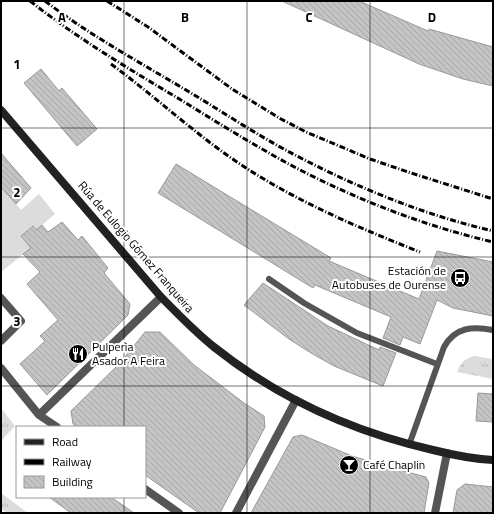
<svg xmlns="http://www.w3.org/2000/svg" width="494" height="514" font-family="'Titillium Web',sans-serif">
  <defs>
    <pattern id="grass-tufts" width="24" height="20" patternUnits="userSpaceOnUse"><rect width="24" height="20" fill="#dcdcdc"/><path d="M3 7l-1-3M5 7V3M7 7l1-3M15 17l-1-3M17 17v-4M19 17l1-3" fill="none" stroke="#bbb"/></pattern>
    <pattern id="building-back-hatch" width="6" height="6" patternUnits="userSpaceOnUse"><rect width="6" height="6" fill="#c4c4c4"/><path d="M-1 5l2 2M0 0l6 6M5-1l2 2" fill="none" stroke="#a7a7a7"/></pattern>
  </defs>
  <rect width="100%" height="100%" fill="#fff"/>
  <path fill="url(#grass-tufts)" d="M475,356L493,359V379L457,372C462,361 464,359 475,356Z
    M1,408L15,426L1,441Z
    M1,493L28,513H7L1,509Z"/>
  <path fill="#dcdcdc" d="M1,187L21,210L39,194L55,214L36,230L32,226L21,236L31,248L1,272Z"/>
  <path fill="url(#building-back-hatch)" stroke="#999" d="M282,1H359L428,31L429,29L493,47V86L463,79L419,64Z
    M41,69L59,91L62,88L97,129L77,146L24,83Z
    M1,153L31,188L16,204L1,187Z
    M176,164L331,258L329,261L419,299L437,251L493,262V316L453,308L437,300L420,344L403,337L400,345L383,338L391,317L315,285L313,288L158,193Z
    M62,222L78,240L82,236L108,268L104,273L130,304L128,315L47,395L20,364L45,341L40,336L58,320L27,284L40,272L23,254L31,248L21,236L33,226L36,230L42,225L48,232Z
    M263,283L328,326L379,350L380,347L396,353L383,386L334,366L311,353L289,339L244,305Z
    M145,332H160L194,365L244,403L264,416L265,427L220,513H199L145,475V427H77L73,424L71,411L120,363Z
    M478,393L493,394V422L476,421Z
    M302,435L352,456L385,466L426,477L429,483L424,513H251L293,437Z
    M465,484L493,487V513H453L457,490Z
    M49,497H111L134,513H71Z"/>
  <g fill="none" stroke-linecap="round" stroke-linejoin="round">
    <path stroke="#555" stroke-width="6" d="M269,279L304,303L357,333L437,364
      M409,445L444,347C455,327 473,326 493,330"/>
    <path stroke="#555" stroke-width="8" d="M1,298L21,321L1,341
      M1,368L39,415L57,427
      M39,415L161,297
      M145,489L179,513
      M236,513L296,400
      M435,513L447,453"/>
    <path stroke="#222" stroke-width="8" d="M1,110L161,297C178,314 195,332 214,347C278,398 353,432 433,450C453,455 473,459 493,460"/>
    <path stroke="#000" stroke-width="3" stroke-dasharray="6 2 1 2" stroke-linecap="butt" d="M30,1C77,38 129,69 181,100C210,118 239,136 269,153C337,192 416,224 493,242
      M45,1C91,36 141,63 191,93C221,111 251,131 282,148C348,184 420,214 493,231
      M107,1L148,27L232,89L281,119L306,132L370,159L411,173L493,199
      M111,64C156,97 197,136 243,166C298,202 359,228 420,252"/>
  </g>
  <path fill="none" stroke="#000" stroke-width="1" stroke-opacity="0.55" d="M124,1V427M247,1V513M370,1V513M1,128H493M1,257H493M1,386H493M124,497V513"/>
  <defs>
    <symbol id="bus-disc" viewBox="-11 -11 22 22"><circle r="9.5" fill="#000" stroke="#fff"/><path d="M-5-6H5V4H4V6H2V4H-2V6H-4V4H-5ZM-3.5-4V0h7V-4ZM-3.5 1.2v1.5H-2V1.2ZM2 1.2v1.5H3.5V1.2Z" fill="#fff"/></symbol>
    <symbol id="restaurant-disc" viewBox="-11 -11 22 22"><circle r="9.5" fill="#000" stroke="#fff"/><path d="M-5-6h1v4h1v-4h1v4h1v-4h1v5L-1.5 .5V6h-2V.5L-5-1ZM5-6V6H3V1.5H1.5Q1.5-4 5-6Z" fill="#fff"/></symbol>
    <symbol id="bar-disc" viewBox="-11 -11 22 22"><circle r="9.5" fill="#000" stroke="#fff"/><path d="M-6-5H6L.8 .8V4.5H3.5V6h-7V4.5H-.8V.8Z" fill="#fff"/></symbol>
  </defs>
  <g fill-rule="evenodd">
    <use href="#bus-disc" x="449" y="267" width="22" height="22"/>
    <use href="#restaurant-disc" x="67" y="343" width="22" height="22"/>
    <use href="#bar-disc" x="338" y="454" width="22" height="22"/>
  </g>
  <g text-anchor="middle" stroke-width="4" stroke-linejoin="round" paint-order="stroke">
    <g font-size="12" fill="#000" stroke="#fff">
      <text transform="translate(136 247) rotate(49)" y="4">Rúa de Eulogio Gómez Franqueira</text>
    </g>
    <g font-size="12" fill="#000" stroke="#fff" text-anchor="start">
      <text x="446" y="275" text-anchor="end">Estación de<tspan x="446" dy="14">Autobuses de Ourense</tspan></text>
      <text x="92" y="351">Pulperìa<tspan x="92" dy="14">Asador A Feira</tspan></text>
      <text x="363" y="469">Café Chaplin</text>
    </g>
  </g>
  <g font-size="13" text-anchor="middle" font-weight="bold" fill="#000" stroke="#fff" stroke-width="4" stroke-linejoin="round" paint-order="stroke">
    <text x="62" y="22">A</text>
    <text x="185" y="22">B</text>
    <text x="309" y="22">C</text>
    <text x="432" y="22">D</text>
    <text x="17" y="69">1</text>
    <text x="17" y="197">2</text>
    <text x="17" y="326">3</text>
  </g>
  <rect width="494" height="514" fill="none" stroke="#000000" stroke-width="4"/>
  <rect x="16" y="426" width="130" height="72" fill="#ffffff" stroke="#999999"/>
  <rect x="24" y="439" width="20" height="6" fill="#222222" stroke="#999999"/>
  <text x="52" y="446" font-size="12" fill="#000000">Road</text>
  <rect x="24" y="459" width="20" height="6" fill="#000000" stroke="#999999"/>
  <text x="52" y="466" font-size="12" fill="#000000">Railway</text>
  <rect x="24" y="476" width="20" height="12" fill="url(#building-back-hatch)" stroke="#999999"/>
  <text x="52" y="486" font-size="12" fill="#000000">Building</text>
</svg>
